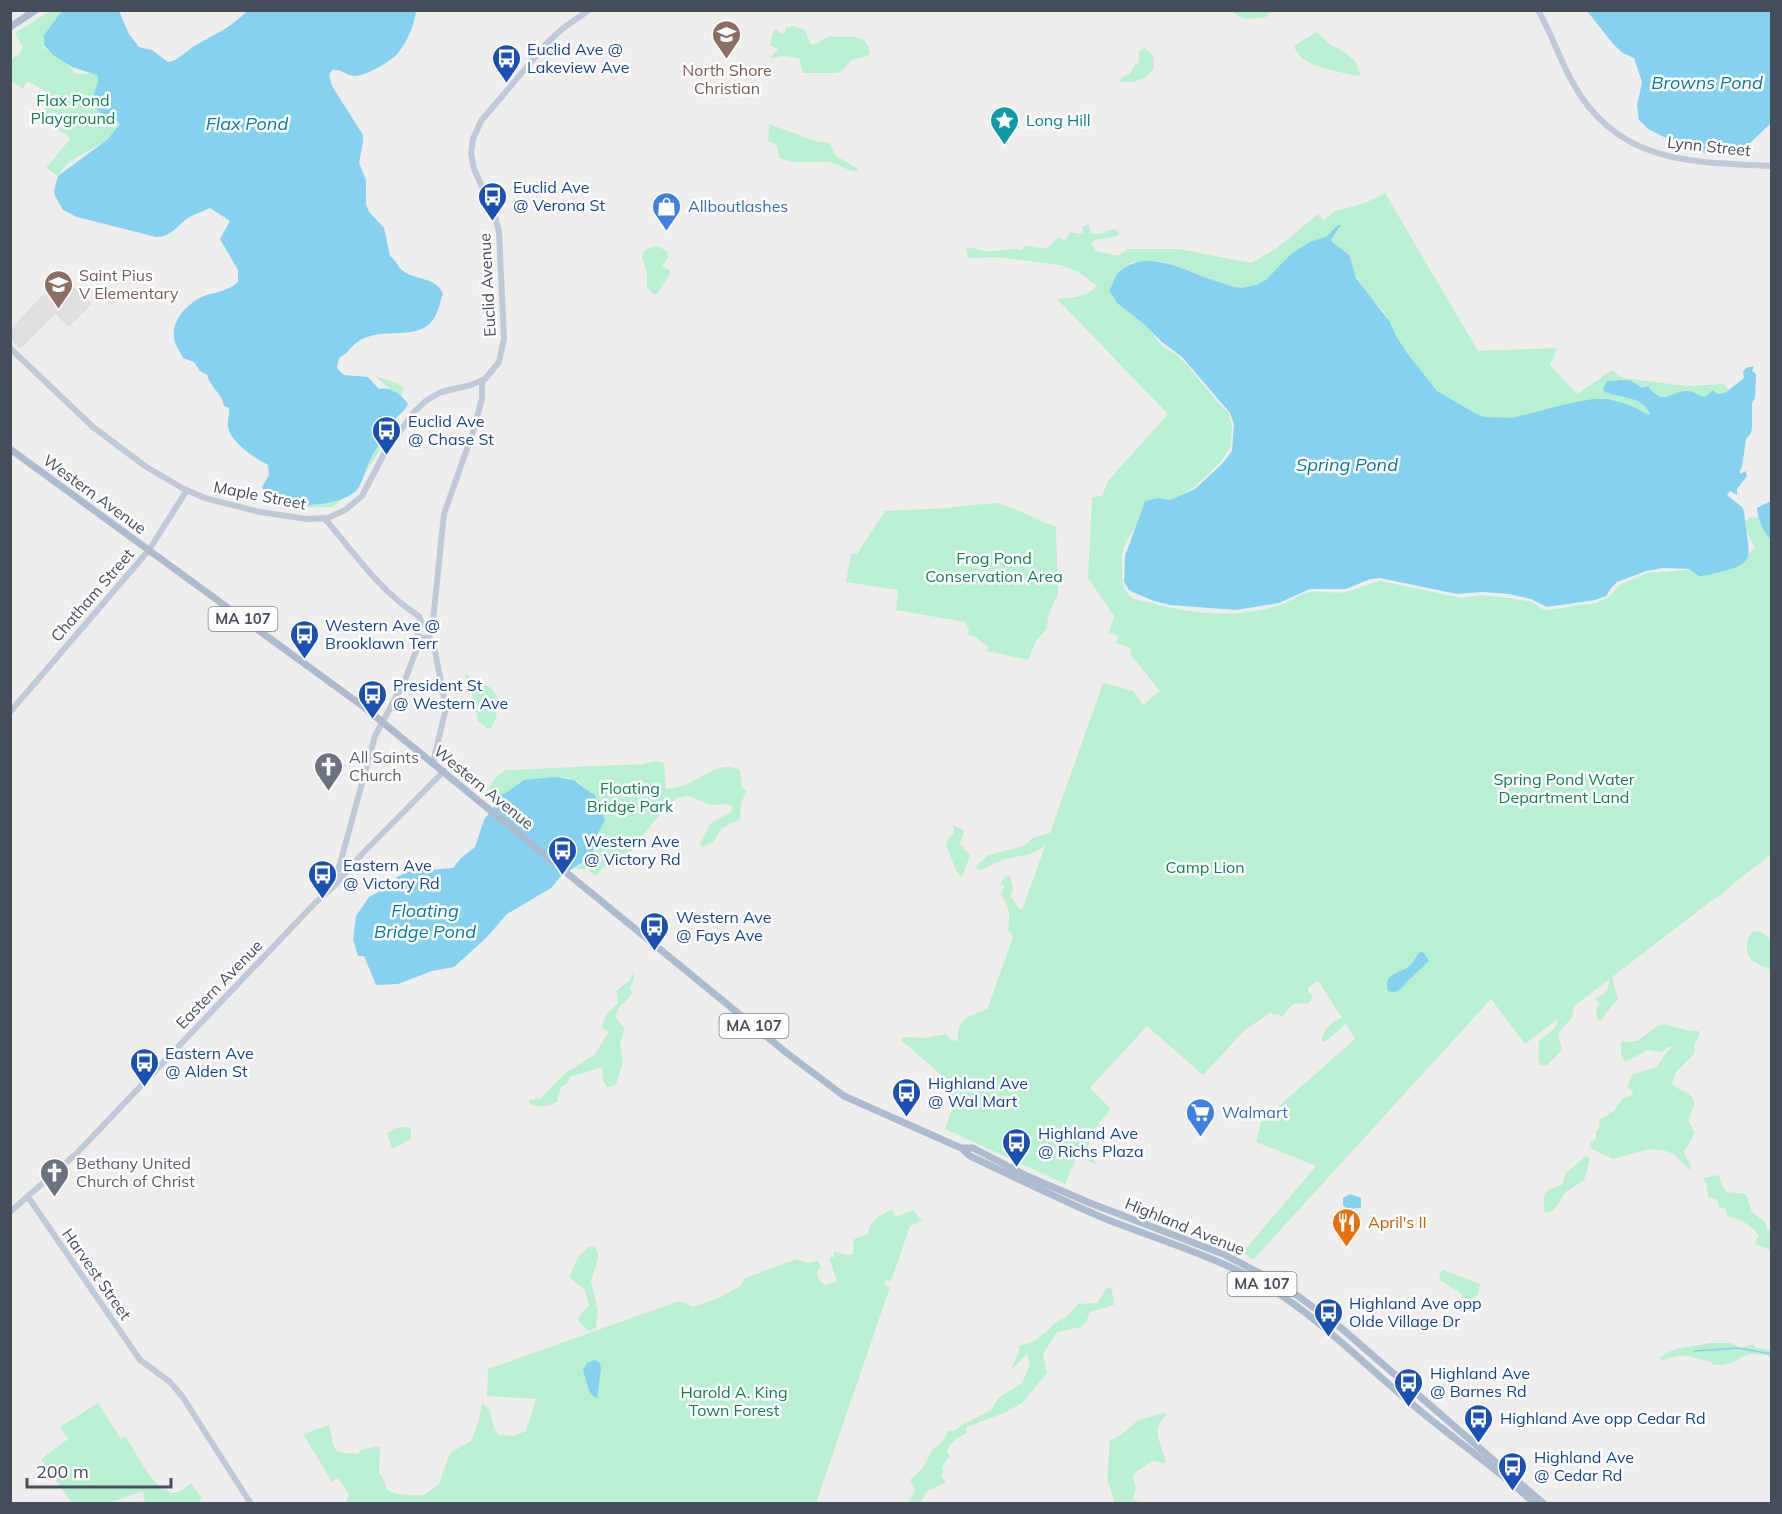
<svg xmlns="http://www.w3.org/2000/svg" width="1782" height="1514" font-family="Mulish,sans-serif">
  <rect width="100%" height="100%" fill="#f0eded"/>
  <path fill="#e1dedf" d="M61,275L92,304L69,327L55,314L20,349L11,339V329Z"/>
  <path fill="#b9f0d2" d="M50,11H67L43,44L44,48L67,64L76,74L95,73L125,121C120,127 114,134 108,139C92,151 67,158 58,176L46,168L71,138L40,117L50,98L43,94L45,91L27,81L23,89L11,81L10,61L20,53L23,47L15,33Z
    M1230,11H1271L1266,17L1245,19Z
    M793,26L805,30L811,45C819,44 822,39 829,37C833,35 834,37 839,37C851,36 868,35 870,53L867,56L851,60L843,70L837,73H803L799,58L784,56L770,58L778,49L770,45L773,31L776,29L782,34L785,32L786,28Z
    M1316,32L1331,45L1343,51L1355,61L1361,75L1356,76C1337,70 1300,68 1294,46Z
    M1144,48L1153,55L1154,68C1146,80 1134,84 1120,81L1121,78L1131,73L1133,67L1139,62V51Z
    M769,124L815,141L829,143L836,156L860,170C849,174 839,163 828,162C810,160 799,165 779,158C778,147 778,145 768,141Z
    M1385,193L1478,351L1557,348L1550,365L1577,394L1612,370L1623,378L1687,386L1724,384L1728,389L1718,489L1524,419L1487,422L1433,389L1397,339L1383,311L1371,299L1351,268L1269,285L1238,289L1162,261L1144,264L1133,262L1125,267L1115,277L1110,289L1147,326L1161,345L1178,356L1188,366L1218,403L1228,412L1232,425L1231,446L1220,463L1193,488L1165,504L1147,501C1140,508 1140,517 1136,525C1126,543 1121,547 1122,568C1122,579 1121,588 1131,597C1135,600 1143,601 1148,602C1189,614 1238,619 1280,605C1290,602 1299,594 1309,592C1321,590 1334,594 1346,592C1358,589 1368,583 1381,581L1461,598L1482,595L1509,598L1532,602L1542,609L1548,610L1596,603L1610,596L1619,585L1647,573L1714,568L1746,556L1755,547L1742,524L1751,517L1765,518L1772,533L1771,854L1727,889L1722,895L1715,898L1612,977L1618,1000L1614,1003L1602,1019L1600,1021L1597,1018L1596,1009L1600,1004L1595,999L1607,991L1610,979L1574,1006L1572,1017L1558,1034L1562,1050L1547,1065H1541L1538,1061L1539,1041L1555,1028L1558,1019L1525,1044L1491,999L1253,1260L1243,1252L1316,1166L1256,1142L1261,1122L1355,1039L1346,1024L1326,1041L1322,1042C1321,1031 1332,1021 1342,1018L1318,981L1308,988V992L1313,996C1309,1008 1302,1002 1293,1004L1282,1017L1278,1014L1272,1015L1271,1012L1245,1030L1203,1075L1147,1026L1090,1088L1111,1109L1091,1133L1087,1152L1098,1165L1077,1156L1065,1184L945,1129L954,1104L951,1098L954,1086L901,1040L904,1037L924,1038L946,1034L951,1040L956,1041L958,1038C958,1017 968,1018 986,1009L987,1010L1013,937L1008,930C1010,917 1010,905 1000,894L1005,886L1000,884L1006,876H1010L1013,889L1010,896C1015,900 1016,907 1022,910L1045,846L1031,854L1004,859L981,870L976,869L977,865L988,855L1020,847L1028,843L1032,838L1050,833L1103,683L1133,691L1143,705L1160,691L1130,654L1131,648L1116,643L1119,636L1109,633L1114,616L1088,578L1092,497L1102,496L1108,481L1168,414L1057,299C1073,298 1086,297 1097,286L1078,272L1061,265L997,257L969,258L966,257L968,256L966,249C973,246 978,250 985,251C999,253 1007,246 1021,250L1026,246C1044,248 1046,253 1058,237L1065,241L1070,232L1083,234L1082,227L1089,224L1091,233C1099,235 1106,232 1112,229L1117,230L1119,235C1110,239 1099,237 1091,243L1096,251L1118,256L1127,249H1179L1251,263L1277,248L1318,214L1324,220L1335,211L1363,204Z
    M653,247H659L667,251L668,257L662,267L670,270V274L657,294H653L647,287V273L642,257L645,250Z
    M375,376L396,383L404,388L383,445L357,486L333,507H290L263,495L271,482L399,397Z
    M996,503C1017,508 1035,519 1056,527L1058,594L1048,616L1047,628L1036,641L1028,660L987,651L988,647L976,637L968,635L969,630L965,622L896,610L898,590L846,582L851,554H857L885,511L949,508C955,506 986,504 996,503Z
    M465,674L491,688L499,699L495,708L497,716L491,728L487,729L484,725L478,722L475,705Z
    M655,761L664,763L666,789C672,788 679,787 685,785C703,778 720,760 740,770L742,787L747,791L741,803L740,819L722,828L713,842L703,847L700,845L701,842L710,824L731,812L732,806L727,804L711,805L688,796L676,798L650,826L632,851L617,856L595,876L587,869H574C582,864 590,858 594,849C602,826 599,798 580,783C574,779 569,777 562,778L498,805L485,793L496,777L506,770L644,764Z
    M953,825L964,830L960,844L970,855L963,875L960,876C952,867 952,854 946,847L948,839L954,833Z
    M1754,931C1777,934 1772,952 1771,970C1766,967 1759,965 1753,961C1744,955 1745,937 1754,931Z
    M633,973L634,979L630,988L633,993L619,1008L615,1017L625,1029L620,1043L623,1062L616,1084L611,1087H607L603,1080L602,1067L570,1077L567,1084L561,1087L557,1102C547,1107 540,1108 530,1104L529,1100L541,1098L564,1074L594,1055L609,1032L602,1028C602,1017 611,1010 618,1003L616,991L630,980Z
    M1664,1024L1689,1031H1698L1700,1034L1695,1043L1694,1054L1675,1073L1672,1083C1678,1092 1691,1090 1695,1103L1688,1120L1695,1133L1684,1152L1691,1167L1690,1170C1684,1166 1680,1158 1673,1154C1654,1143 1632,1155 1613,1159L1592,1149L1589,1144L1596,1139V1131L1600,1127L1599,1120L1614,1111L1623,1098L1633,1095L1632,1091L1627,1087L1633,1074L1657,1067L1666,1053L1672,1047H1669L1661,1052L1648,1050L1625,1062L1621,1056V1042L1637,1041L1656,1027Z
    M405,1127L411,1129V1139L392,1149L387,1133L396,1128Z
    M1586,1156L1590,1159L1584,1180C1579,1184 1573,1187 1568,1191C1557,1198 1562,1210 1545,1213C1543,1194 1542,1190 1562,1185L1566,1173Z
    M1719,1175L1722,1186L1727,1192L1746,1194L1752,1212L1765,1222L1767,1229L1771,1230V1253L1768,1249L1755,1244L1756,1239L1759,1236C1752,1225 1740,1219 1727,1216L1726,1209L1719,1207L1717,1200L1708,1197L1707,1186L1703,1178Z
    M892,1210L896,1217L913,1210L922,1221L910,1226L891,1281L886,1280L884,1284L890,1287L816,1503H346L349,1494L338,1478L332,1482L303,1434L329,1425C335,1448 328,1453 358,1454L362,1449L380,1446L379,1472C384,1478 384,1482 387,1489C390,1495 417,1496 424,1495L439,1484L450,1453L471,1441L479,1420L482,1403C496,1413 488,1422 499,1435L513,1436L526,1431L536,1399L487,1396L488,1369L679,1301L693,1307L721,1297L740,1286L745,1278L797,1259L807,1263L818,1261L821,1267L817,1271C818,1278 819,1282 826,1285L837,1281L829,1258L834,1257V1251L847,1255L853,1254L854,1239L868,1234C868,1223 882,1213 892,1210Z
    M590,1246H595L598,1252V1259L591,1281L598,1312L596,1328L589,1331C575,1319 575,1319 589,1306L585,1290L569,1277L578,1257Z
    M1443,1270L1480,1284L1478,1294L1464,1312L1461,1310L1462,1294L1440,1280L1439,1274Z
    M1107,1287L1112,1289L1114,1305L1090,1312L1086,1322L1081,1327L1057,1332L1043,1354L1047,1373L1022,1403L1004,1413L967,1427L966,1430L967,1433C958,1438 948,1442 947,1453L951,1456L946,1460L942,1468L944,1470L941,1476L945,1481V1483L927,1491L920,1503H908L915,1490L910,1480L923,1468L932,1450L943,1441L948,1431H954L960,1426L991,1410L998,1398L1022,1383L1030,1364L1027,1354L1014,1367L1011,1368L1019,1352V1346L1032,1342L1045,1333L1054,1324L1067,1316L1078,1304L1097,1303Z
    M1709,1343H1731L1741,1348L1753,1344L1756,1348L1771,1350V1357C1743,1346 1738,1367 1717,1365C1709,1365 1715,1364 1709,1361C1705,1359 1703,1361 1699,1359C1685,1354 1678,1355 1664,1360L1659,1359C1673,1345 1691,1348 1709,1343Z
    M98,1403L121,1439L125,1436C136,1452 154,1492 174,1493C180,1493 186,1487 191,1483L202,1498L198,1503H145L143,1491L108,1503H72L41,1459L68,1439L60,1427Z
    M1163,1413L1167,1415C1149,1429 1162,1444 1166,1462L1164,1463L1152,1461L1136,1472L1133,1477L1136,1488L1133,1500L1138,1501L1139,1503H1115L1107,1478L1110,1440C1122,1437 1128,1427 1139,1420C1141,1419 1158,1415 1163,1413Z"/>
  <path fill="#84d2ef" d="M62,11H119L129,34L139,47L152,50L168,62C178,61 187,50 196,45C214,35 233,26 247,11H416C415,24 407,42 398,53C392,61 364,77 354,76C345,75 341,68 332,70L329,75L332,86L363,135V141L359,163L366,180V204L369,212L384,228L390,256C396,260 397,266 402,270C415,281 436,276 443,294C439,304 438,318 427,326C405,341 371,323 349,350C342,359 339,352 337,368L344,375L368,377L379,389C390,386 402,395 408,404C405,411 398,415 394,421C387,430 382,440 376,449C368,460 365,475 359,487C350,503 306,508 289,503C278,500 267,499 262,487L269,475L268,465C255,458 231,443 228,427C227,419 230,415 229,408L224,406C222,393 210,387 207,375L200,371L194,362L183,358C180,351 174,344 174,336C172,319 189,302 204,296C216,292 228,291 238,282V270L220,239L230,221L210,208C203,211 195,214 188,218C177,226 171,237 156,237L77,217L63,210L55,196L54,191L58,176L108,139L120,124L118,121C105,117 90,111 94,94C96,86 100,83 97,75L72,67L53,55L44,45V35Z
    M1587,11H1771V123L1746,147L1736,151L1709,154L1686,148L1648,129L1639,120L1637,106L1642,82L1634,58L1623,53L1614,45Z
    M1338,225H1341L1331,239L1332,242L1349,255L1356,278L1389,321L1396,336L1407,353L1437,391L1473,412L1484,417L1512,418L1566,404L1593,399H1608L1626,404L1638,409L1648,415L1650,414C1643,396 1620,398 1605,392L1603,389L1607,381C1626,381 1626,376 1642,388L1648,386C1664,408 1670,391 1687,391C1693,391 1699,396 1705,397L1713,390L1717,394L1725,393L1744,378L1743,372L1746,368L1754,366L1752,371L1756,374L1755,398L1752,403V428L1751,433L1746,439L1742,467L1740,470V474L1746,471L1747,476L1737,489V495L1730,491L1727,495L1742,507L1744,511C1749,564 1761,563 1703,576H1699L1689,569L1663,568L1646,571L1617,582L1611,588L1606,596L1595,600L1547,607L1531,599L1509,594L1483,592L1457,594L1380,578L1370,579L1346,589H1310L1279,603L1236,610L1170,605L1154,601L1135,593L1129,590L1124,582L1125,556L1145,501L1157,498L1170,500L1195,489L1222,464L1232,451L1234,424L1230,413L1182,357L1162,342L1144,324L1117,303L1109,290C1113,285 1114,278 1118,273C1144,248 1180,268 1207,278C1216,281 1225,284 1234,287L1242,288L1256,285L1266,280L1291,254L1310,242L1326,237Z
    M1771,501V539C1763,533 1758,518 1757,508Z
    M555,777L574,780L591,793L595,795L605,820L598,833L591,857L561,876L551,888L507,914L486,938L454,967L432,971L398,984L376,985L364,956H358L353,939L356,916L369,897L388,887L397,877L408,872L453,868L461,858L475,847L484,820L495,805L490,796L506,793L524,780Z
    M1420,952L1424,953L1429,961C1423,966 1417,972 1411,978C1402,985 1401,995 1388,991C1383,975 1396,974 1407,968C1413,964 1415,957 1420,952Z
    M1350,1194L1361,1198V1208L1347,1209L1343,1205V1198Z
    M595,1360L600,1363L601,1369L597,1399L590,1393L583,1370L587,1363Z"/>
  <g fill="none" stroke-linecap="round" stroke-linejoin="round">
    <path stroke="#84d2ef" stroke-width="1.5" d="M1694,1351L1738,1348L1772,1354"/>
    <path stroke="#bfc9d8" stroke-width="6" d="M1538,10C1552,34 1560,61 1574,85C1619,164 1691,162 1772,166
      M10,348L93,427L145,466L182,488L205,498L260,512L307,519L328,518L345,510L362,496L385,452L414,412L427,400L441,392L471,385L485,379L499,362L504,338L499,232L495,216L474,169L471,153L473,139L481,121L548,42L562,29L589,10
      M324,518C354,552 381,593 419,616L422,624
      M417 631a7 7 0 1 1 14 0a7 7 0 1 1-14 0Z
      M432,630L444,514L475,426L482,398V381
      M429,637L435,651L446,708L433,763
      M10,712L149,550L187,490
      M335,882L375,736L405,680L421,638
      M28,1197L140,1360L170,1382L182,1396L251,1504
      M10,1212L77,1153L315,903L334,886L362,854L444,771"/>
    <path stroke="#acbbce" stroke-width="7" d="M10,27L36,10
      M10,449L364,707L788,1054L844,1096L961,1148L970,1156C1015,1177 1060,1200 1106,1219C1157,1239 1210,1255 1258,1281C1318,1315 1365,1366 1418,1409C1456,1441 1498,1469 1535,1504
      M961,1148H973L1027,1176L1090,1203L1223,1254L1269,1278L1298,1296L1340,1327L1544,1504"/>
  </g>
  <defs>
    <symbol id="school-pin" viewBox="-11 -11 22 30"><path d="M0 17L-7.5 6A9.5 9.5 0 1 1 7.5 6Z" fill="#8d6e63" stroke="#fff"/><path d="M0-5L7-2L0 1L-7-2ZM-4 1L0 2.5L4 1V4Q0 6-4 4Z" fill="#fff"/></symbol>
    <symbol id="bus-pin" viewBox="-11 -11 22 30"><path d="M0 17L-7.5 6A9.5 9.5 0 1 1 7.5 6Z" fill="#1a4fb4" stroke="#fff"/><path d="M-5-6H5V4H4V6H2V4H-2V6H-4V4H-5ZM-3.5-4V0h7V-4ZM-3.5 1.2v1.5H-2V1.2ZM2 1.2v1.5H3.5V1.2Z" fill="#fff"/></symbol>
    <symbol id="sight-pin" viewBox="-11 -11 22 30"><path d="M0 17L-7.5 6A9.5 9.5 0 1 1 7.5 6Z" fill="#0f9aa8" stroke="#fff"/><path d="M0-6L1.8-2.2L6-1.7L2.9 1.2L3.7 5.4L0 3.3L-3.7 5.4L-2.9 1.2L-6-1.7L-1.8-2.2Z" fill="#fff"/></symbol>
    <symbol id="shop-pin" viewBox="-11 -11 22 30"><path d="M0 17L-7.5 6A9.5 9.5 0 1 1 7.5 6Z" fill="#3f7fe0" stroke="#fff"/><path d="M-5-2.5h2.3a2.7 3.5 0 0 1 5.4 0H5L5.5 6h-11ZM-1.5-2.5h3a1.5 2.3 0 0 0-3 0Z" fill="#fff"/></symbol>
    <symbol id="church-pin" viewBox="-11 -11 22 30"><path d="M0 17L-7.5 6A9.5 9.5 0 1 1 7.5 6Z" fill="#6b7280" stroke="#fff"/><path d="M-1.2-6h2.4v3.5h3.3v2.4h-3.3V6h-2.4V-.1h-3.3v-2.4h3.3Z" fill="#fff"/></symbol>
    <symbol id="supermarket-pin" viewBox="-11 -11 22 30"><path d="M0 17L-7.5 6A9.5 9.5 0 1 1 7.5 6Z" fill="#3f7fe0" stroke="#fff"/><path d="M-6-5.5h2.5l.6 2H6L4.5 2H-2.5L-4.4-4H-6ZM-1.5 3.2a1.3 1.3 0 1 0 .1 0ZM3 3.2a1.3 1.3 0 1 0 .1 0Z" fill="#fff"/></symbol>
    <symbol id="restaurant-pin" viewBox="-11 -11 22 30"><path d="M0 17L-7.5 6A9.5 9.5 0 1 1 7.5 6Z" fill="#e8710a" stroke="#fff"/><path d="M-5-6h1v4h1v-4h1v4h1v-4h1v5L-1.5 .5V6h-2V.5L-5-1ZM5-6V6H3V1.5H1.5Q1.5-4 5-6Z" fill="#fff"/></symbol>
  </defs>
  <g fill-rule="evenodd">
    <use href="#school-pin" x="710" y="18" width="33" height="45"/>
    <use href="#bus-pin" x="490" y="42" width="33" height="45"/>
    <use href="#sight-pin" x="988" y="104" width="33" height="45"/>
    <use href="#bus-pin" x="476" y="180" width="33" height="45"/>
    <use href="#shop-pin" x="650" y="190" width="33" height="45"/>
    <use href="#school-pin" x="42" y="268" width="33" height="45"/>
    <use href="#bus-pin" x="370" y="414" width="33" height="45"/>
    <use href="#bus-pin" x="288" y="618" width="33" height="45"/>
    <use href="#bus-pin" x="356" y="678" width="33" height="45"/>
    <use href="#church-pin" x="312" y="750" width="33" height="45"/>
    <use href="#bus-pin" x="546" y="834" width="33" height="45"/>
    <use href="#bus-pin" x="306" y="858" width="33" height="45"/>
    <use href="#bus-pin" x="638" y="910" width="33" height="45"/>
    <use href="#bus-pin" x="128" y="1046" width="33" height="45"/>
    <use href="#bus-pin" x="890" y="1076" width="33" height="45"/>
    <use href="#supermarket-pin" x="1184" y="1096" width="33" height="45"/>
    <use href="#bus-pin" x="1000" y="1126" width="33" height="45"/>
    <use href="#church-pin" x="38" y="1156" width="33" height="45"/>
    <use href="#restaurant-pin" x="1330" y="1206" width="33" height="45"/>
    <use href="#bus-pin" x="1312" y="1296" width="33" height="45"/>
    <use href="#bus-pin" x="1392" y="1366" width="33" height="45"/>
    <use href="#bus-pin" x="1462" y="1402" width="33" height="45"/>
    <use href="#bus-pin" x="1496" y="1450" width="33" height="45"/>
  </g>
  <g text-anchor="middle" stroke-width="5" stroke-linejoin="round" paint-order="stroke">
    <g fill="#fff" stroke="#7d848d" stroke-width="1.5">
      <rect x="208.5" y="607" width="69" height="24" rx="4.5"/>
      <rect x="719.5" y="1014" width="69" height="24" rx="4.5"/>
      <rect x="1227.5" y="1272" width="69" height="24" rx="4.5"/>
    </g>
    <g font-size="15" font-weight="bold" fill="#454f5c">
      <text x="243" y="624">MA 107</text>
      <text x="754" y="1031">MA 107</text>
      <text x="1262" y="1289">MA 107</text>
    </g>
    <g font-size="16" fill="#164399" stroke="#fff" text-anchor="start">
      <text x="527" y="55">Euclid Ave @<tspan x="527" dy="18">Lakeview Ave</tspan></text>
      <text x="513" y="193">Euclid Ave<tspan x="513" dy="18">@ Verona St</tspan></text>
      <text x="408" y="427">Euclid Ave<tspan x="408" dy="18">@ Chase St</tspan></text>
      <text x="325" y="631">Western Ave @<tspan x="325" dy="18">Brooklawn Terr</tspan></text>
      <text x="393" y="691">President St<tspan x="393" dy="18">@ Western Ave</tspan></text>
      <text x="584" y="847">Western Ave<tspan x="584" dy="18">@ Victory Rd</tspan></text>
      <text x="343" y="871">Eastern Ave<tspan x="343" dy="18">@ Victory Rd</tspan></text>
      <text x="676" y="923">Western Ave<tspan x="676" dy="18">@ Fays Ave</tspan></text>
      <text x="165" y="1059">Eastern Ave<tspan x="165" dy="18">@ Alden St</tspan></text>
      <text x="928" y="1089">Highland Ave<tspan x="928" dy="18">@ Wal Mart</tspan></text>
      <text x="1038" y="1139">Highland Ave<tspan x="1038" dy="18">@ Richs Plaza</tspan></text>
      <text x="1349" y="1309">Highland Ave opp<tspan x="1349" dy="18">Olde Village Dr</tspan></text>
      <text x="1430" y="1379">Highland Ave<tspan x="1430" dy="18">@ Barnes Rd</tspan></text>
      <text x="1500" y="1424">Highland Ave opp Cedar Rd</text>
      <text x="1534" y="1463">Highland Ave<tspan x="1534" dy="18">@ Cedar Rd</tspan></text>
    </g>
    <g font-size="16" fill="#785e54" stroke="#fff">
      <text x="727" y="76">North Shore<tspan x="727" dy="18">Christian</tspan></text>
      <text x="79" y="281" text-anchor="start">Saint Pius<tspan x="79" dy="18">V Elementary</tspan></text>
    </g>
    <g font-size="16" fill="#138050" stroke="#fff">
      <text x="73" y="106">Flax Pond<tspan x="73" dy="18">Playground</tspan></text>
      <text x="994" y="564">Frog Pond<tspan x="994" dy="18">Conservation Area</tspan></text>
      <text x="1564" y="785">Spring Pond Water<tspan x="1564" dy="18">Department Land</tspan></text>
      <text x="630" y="794">Floating<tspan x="630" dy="18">Bridge Park</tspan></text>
      <text x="1205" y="873">Camp Lion</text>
      <text x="734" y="1398">Harold A. King<tspan x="734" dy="18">Town Forest</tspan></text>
    </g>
    <g font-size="16" fill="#0d838f" stroke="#fff" text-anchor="start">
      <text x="1026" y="126">Long Hill</text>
    </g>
    <g font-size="16" fill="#454f5c" stroke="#fff">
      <text transform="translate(1709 146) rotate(6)" y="6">Lynn Street</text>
      <text transform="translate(487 285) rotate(-93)" y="6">Euclid Avenue</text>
      <text transform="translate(95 494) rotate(36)" y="6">Western Avenue</text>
      <text transform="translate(260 495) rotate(11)" y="6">Maple Street</text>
      <text transform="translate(92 595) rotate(-49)" y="6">Chatham Street</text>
      <text transform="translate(484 787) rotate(39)" y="6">Western Avenue</text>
      <text transform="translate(219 984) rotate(-46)" y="6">Eastern Avenue</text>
      <text transform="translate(1185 1226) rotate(22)" y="6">Highland Avenue</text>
      <text transform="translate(97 1274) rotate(55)" y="6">Harvest Street</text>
    </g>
    <g font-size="16" fill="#366cbe" stroke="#fff" text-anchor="start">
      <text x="688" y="212">Allboutlashes</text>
      <text x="1222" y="1118">Walmart</text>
    </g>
    <g font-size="16" fill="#5b616d" stroke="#fff" text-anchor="start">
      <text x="349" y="763">All Saints<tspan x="349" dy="18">Church</tspan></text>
      <text x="76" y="1169">Bethany United<tspan x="76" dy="18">Church of Christ</tspan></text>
    </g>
    <g font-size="16" fill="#c56008" stroke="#fff" text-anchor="start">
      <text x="1368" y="1228">April's II</text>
    </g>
    <g font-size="18" font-style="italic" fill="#077aa5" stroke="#fff">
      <text x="1707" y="89">Browns Pond</text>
      <text x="247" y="130">Flax Pond</text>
      <text x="1347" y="471">Spring Pond</text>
      <text x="425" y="917">Floating<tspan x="425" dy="21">Bridge Pond</tspan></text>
    </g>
  </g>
  <rect width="1782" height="1514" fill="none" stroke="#454f5c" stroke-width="24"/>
  <path d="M27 1478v9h144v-9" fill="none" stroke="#454f5c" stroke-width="3"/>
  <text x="36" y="1478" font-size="18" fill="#454f5c" stroke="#ffffff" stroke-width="4.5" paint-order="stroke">200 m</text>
</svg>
